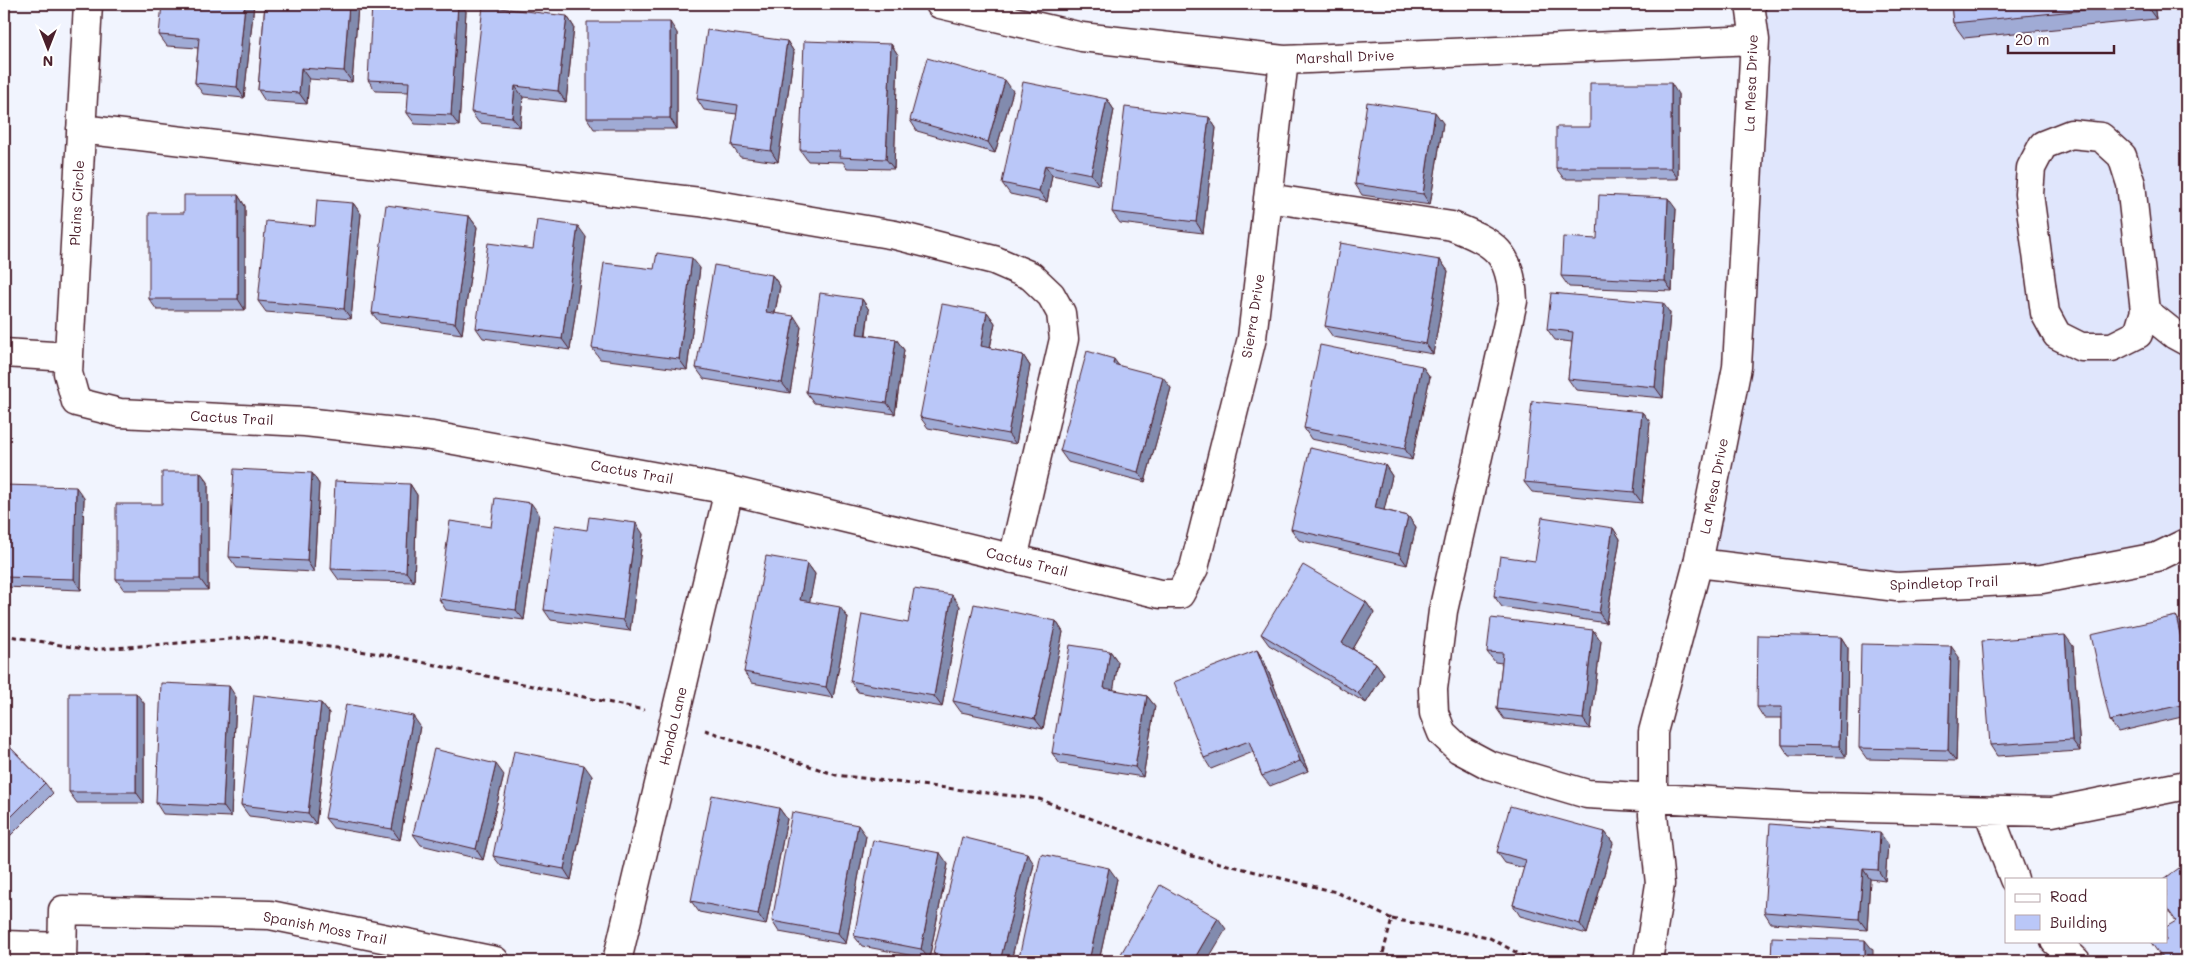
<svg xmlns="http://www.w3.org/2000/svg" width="2190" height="965" font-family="Mali,sans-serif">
  <rect width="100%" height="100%" fill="#f1f4fe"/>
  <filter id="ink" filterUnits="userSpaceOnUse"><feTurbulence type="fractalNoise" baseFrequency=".02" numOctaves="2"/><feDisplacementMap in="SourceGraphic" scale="10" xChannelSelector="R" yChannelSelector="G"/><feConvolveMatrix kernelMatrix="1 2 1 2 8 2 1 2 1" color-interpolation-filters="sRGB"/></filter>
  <g filter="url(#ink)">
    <path fill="#e0e6fc" d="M1750,4H2186V543L1897,587L1698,563L1737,367Z"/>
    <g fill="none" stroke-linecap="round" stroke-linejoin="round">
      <defs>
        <path id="minor" d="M88,4L68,373L76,402L120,413L305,422L432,436L729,490L1160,594H1180L1194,568L1252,338L1284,60
          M940,4L1082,37L1284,60L1755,40
          M81,129L700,202L895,235L994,260L1031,276L1051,295L1061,313L1064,339L1013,559
          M1268,198L1452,226C1495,243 1511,252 1513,301L1443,611L1433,689L1434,713L1442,733L1459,749L1489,765L1587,794L1817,807L2052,812L2186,785
          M2145,311L2138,334L2112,347H2081L2057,335L2045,313L2029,194L2031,168L2043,145L2071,134L2101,137L2122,156L2131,184L2145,311L2175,335L2186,341
          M4,353L69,357
          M1698,563L1897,587L2042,579L2157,557L2186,543
          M1988,811L2014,879
          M2055,941L2076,961
          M4,945L62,947
          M62,961L63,910L270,915L495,961
          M617,961L729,490
          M1648,961L1660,884L1653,815V732L1698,563L1737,367L1755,40L1750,4"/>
      </defs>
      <use href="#minor" stroke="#4a1f2b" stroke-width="31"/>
      <path stroke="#4a1f2b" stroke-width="3" stroke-dasharray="5 4" stroke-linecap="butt" d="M4,635L89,650L255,637L389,655L644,710
        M705,730L836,775L1039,799L1188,855L1336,892L1392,919L1381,961
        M1392,919L1488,937L1532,961"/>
      <use href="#minor" stroke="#fff" stroke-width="28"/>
    </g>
    <path fill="#a0abd5" stroke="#4a1f2b" d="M254,4L244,98L203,94L195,83L198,48L167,46L159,35Z
      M265,4H356L358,6L352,82L309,79L307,104L265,101L258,90Z
      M1951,4H2154L2156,19L1964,38L1953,23Z
      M466,11L459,126L415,124L407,113L409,92L376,91L368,80Z
      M567,16L574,27L566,102L523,97L520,127L479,123L471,112Z
      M677,33V129H594L587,118Z
      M787,41L794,52L778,162L740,157L732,146L737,114L704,110L697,99Z
      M891,44L898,55L894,169L847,168L843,162L808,161L800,150Z
      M1013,91L995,153L917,131L910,120Z
      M1678,94V179H1564L1556,168L1590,127Z
      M1107,99L1114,110L1099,185L1052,175L1047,202L1010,194L1002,183Z
      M1209,117L1216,128L1203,233L1120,223L1112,212Z
      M1443,123L1430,205L1362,195L1355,184Z
      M238,195L245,206V310H157L149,299L184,213Z
      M353,203L361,214L351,319L266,312L258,301L315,226Z
      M1676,209L1672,291L1569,287L1561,276L1597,239Z
      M469,216L477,227L462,334L380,323L372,313Z
      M586,237L570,350L483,338L476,328Z
      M1440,260L1448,271L1433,354L1333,337L1325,326Z
      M700,268L687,370L600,359L592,348L654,269Z
      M772,275L780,286L775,313L801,327L790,393L704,379L696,368Z
      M862,299L869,310L866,335L896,339L904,350L895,414L814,403L806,392Z
      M987,312L995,323L990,348L1023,355L1030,366L1016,444L928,428L920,417Z
      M1670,313L1663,398L1576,390L1568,379L1572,342L1555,340L1547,329Z
      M1118,365L1171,388L1145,482L1068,462L1060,451Z
      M1422,366L1430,377L1412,460L1311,439L1304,428Z
      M1642,412L1650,422L1642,503L1532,492L1524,482Z
      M1385,465L1392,476L1384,510L1408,516L1416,527L1407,565L1299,540L1291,529Z
      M200,472L208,482V590H124L116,579L162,504Z
      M312,473L319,484L314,572L237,568L229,557Z
      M410,484L417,495L414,582L339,580L331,569Z
      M4,485L84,498L81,590L4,587Z
      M539,514L524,620L446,610L439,599L491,527Z
      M1613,528L1620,539L1606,623L1502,607L1494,596L1535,561Z
      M587,530L643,534L630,631L551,620L544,610Z
      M807,563L815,574L809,602L848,618L833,698L752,683L744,672Z
      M1366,602L1374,613L1353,649L1376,663L1384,674L1366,703L1269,645L1261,634Z
      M960,606L942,707L858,692L850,681Z
      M1056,621L1063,632L1043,729L961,712L953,701Z
      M2183,626L2186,639V716L2118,732L2110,721Z
      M1593,630L1601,641L1590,729L1504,719L1497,709L1502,663L1495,662L1487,652Z
      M1841,637L1848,648L1846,757L1789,756L1782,745V718H1764L1757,707Z
      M2073,646L2080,751L1997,756L1990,745Z
      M1257,650L1264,661L1308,771L1270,786L1262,776L1253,752L1211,769L1204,758Z
      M1110,651L1118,662L1113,690L1147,696L1155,706L1143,777L1060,764L1052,753Z
      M1959,657L1956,761L1867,759L1859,748Z
      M236,697L231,817L163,814L156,803Z
      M144,703V803H77L69,792Z
      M321,703L329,713L316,824L249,816L241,805Z
      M420,726L400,840L333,828L325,818Z
      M4,741L45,783L53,793L5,841L4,840Z
      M504,775L483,860L421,845L413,834Z
      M592,776L571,880L501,866L493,856Z
      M779,808L787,819L766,925L699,912L691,901Z
      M1605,832L1613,843L1587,934L1520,916L1513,905L1524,868L1505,863L1497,852Z
      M866,836L846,944L779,932L772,921Z
      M1888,844L1885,881L1870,879L1867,930L1771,923L1764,912Z
      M948,864L929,959L862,946L854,936Z
      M1034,864L1011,961H939L933,953Z
      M1117,879L1099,961H1022L1019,958Z"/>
    <path fill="#828bae" stroke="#4a1f2b" d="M245,4H254L244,98L237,87Z
      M349,4H356L358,6L352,82L344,71Z
      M458,4H461L466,11L459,126L451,115Z
      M2145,4H2154L2156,19Z
      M567,16L574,27L566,102L558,91Z
      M670,22L677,33V129L670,118Z
      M787,41L794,52L778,162L771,151Z
      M891,44L898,55L894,169L886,159Z
      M301,68L309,79L307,104L299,93Z
      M1005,80L1013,91L995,153L988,142Z
      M1671,83L1678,94V179L1671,168Z
      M515,86L523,97L520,127L512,117Z
      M1107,99L1114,110L1099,185L1091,174Z
      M1435,112L1443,123L1430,205L1423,194Z
      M1209,117L1216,128L1203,233L1196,222Z
      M1045,165L1052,175L1047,202L1039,191Z
      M238,195L245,206V310L238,299Z
      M1668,198L1676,209L1672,291L1665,281Z
      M353,203L361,214L351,319L344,309Z
      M469,216L477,227L462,334L455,323Z
      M578,226L586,237L570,350L562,339Z
      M692,258L700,268L687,370L679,359Z
      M1440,260L1448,271L1433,354L1426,344Z
      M772,275L780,286L773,322L766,312Z
      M862,299L869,310L864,345L857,334Z
      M1663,303L1670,313L1663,398L1655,387Z
      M987,312L995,323L988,357L981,346Z
      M794,316L801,327L790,393L782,383Z
      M896,339L904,350L895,414L887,403Z
      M1023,355L1030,366L1016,444L1008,434Z
      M1114,359L1122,370L1113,364Z
      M1422,366L1430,377L1412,460L1405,449Z
      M1163,377L1171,388L1145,482L1138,472Z
      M1642,412L1650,422L1642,503L1634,492Z
      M1385,465L1392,476L1382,519L1375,508Z
      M200,472L208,482V590L200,579Z
      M312,473L319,484L314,572L307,561Z
      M410,484L417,495L414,582L406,572Z
      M76,487L84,498L81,590L74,579Z
      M531,503L539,514L524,620L516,610Z
      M1408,516L1416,527L1407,565L1399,554Z
      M636,523L643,534L630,631L623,620Z
      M1613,528L1620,539L1606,623L1599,613Z
      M807,563L815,574L808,611L800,600Z
      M952,595L960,606L942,707L934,696Z
      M1366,602L1374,613L1350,654L1342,643Z
      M840,607L848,618L833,698L826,687Z
      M2176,616L2183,626L2186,639V661Z
      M1056,621L1063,632L1043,729L1035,719Z
      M1593,630L1601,641L1590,729L1583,719Z
      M2065,635L2073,646L2080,751L2072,740Z
      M1841,637L1848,648L1846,757L1839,746Z
      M1951,646L1959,657L1956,761L1948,750Z
      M1257,650L1264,661L1308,771L1300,761Z
      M1110,651L1118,662L1112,699L1104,688Z
      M1376,663L1384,674L1366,703L1358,693Z
      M229,686L236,697L231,817L223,806Z
      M136,693L144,703V803L136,792Z
      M1147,696L1155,706L1143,777L1135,767Z
      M321,703L329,713L316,824L308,813Z
      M413,716L420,726L400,840L392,829Z
      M496,764L504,775L483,860L476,849Z
      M584,765L592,776L571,880L564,869Z
      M779,808L787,819L766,925L758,914Z
      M858,825L866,836L846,944L838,933Z
      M1605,832L1613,843L1587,934L1580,924Z
      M1880,833L1888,844L1885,881L1878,870Z
      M940,853L948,864L929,959L921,949Z
      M1027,853L1034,864L1011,961H1000Z
      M1109,868L1117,879L1099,961H1089Z
      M1863,869L1870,879L1867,930L1859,919Z
      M1218,918L1226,929L1207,961H1193Z
      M1865,940L1873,950V961H1865Z"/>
    <path fill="#bac7f8" stroke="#4a1f2b" d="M162,4H245L237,87L195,83L199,38L159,35Z
      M265,4H349L344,71L301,68L299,93L258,90Z
      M372,4H458L451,115L407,113L409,82L368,80Z
      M1951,4H2145L1953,23Z
      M2182,4H2186V45Z
      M483,6L567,16L558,91L515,86L512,117L471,112Z
      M587,22H670V118H587Z
      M707,30L787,41L771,151L732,146L738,105L697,99Z
      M804,41L891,44L886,159L839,157L840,151L800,150Z
      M927,58L1005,80L988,142L910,120Z
      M1023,82L1107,99L1091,174L1045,165L1039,191L1002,183Z
      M1590,83H1671V168H1556V127H1590Z
      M1367,102L1435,112L1423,194L1355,184Z
      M1125,107L1209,117L1196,222L1112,212Z
      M184,195H238V299H149V213H184Z
      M1599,195L1668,198L1665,281L1561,276L1563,237L1597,239Z
      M317,200L353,203L344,309L258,301L266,221L315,226Z
      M386,205L469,216L455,323L372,313Z
      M537,220L578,226L562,339L476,328L488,243L533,249Z
      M1340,243L1440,260L1426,344L1325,326Z
      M657,253L692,258L679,359L592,348L604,263L654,269Z
      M714,265L772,275L766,312L794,316L782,383L696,368Z
      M820,293L862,299L857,334L896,339L887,403L806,392Z
      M1551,293L1663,303L1655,387L1568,379L1573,332L1547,329Z
      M942,304L987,312L981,346L1023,355L1008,434L920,417Z
      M1320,345L1422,366L1405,449L1304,428Z
      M1087,351L1114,359L1113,364L1163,377L1138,472L1060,451Z
      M1532,401L1642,412L1634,492L1524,482Z
      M1310,448L1385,465L1375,508L1408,516L1399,554L1291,529Z
      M234,469L312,473L307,561L229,557Z
      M162,472H200V579H116V504H162Z
      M335,481L410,484L406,572L331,569Z
      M4,485L76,487L74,579L4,577Z
      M495,498L531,503L516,610L439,599L450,521L491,527Z
      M589,517L636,523L623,620L544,610L555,525L587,530Z
      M1542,517L1613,528L1599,613L1494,596L1500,556L1535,561Z
      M766,556L807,563L800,600L840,607L826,687L744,672Z
      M1303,565L1366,602L1342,643L1376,663L1358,693L1261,634Z
      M914,589L952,595L934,696L850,681L862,614L908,623Z
      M974,604L1056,621L1035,719L953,701Z
      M2176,616L2186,661V704L2110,721L2091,635Z
      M1491,618L1593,630L1583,719L1497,709L1503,653L1487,652Z
      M1758,635L1841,637L1839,746L1782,745V707H1757Z
      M2065,635L2072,740L1990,745L1982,641Z
      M1861,644L1951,646L1948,750L1859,748Z
      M1070,645L1110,651L1104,688L1147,696L1135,767L1052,753Z
      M1257,650L1300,761L1262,776L1249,741L1204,758L1174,682Z
      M161,683L229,686L223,806L156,803Z
      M69,693H136V792H69Z
      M254,695L321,703L308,813L241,805Z
      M346,704L413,716L392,829L325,818Z
      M4,741L45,783L4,824Z
      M434,749L496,764L476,849L413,834Z
      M514,751L584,765L564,869L493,856Z
      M712,795L779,808L758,914L691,901Z
      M1510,806L1605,832L1580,924L1513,905L1526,860L1497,852Z
      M792,812L858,825L838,933L772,921Z
      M1770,824L1880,833L1878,870L1863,869L1859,919L1764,912Z
      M962,837L1027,853L1000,961H968L933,953Z
      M873,840L940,853L921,949L854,936Z
      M1041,854L1109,868L1089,961H1035L1019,958Z
      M2186,863V961H2164L2150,941H2166V927L2176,921L2166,907V879H2164Z
      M1160,885L1218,918L1193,961H1117Z
      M1772,937L1865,940V961H1771Z
      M232,954L279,961H231Z
      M145,955L203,957V961H145Z"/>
  </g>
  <g text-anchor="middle" stroke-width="4" stroke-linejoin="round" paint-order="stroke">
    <g font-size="14" fill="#4a1f2b" stroke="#fff">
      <text transform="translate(1345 57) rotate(-2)" y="5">Marshall Drive</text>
      <text transform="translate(1751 83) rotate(-88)" y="5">La Mesa Drive</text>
      <text transform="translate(77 203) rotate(-87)" y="5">Plains Circle</text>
      <text transform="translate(1253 316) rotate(-81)" y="5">Sierra Drive</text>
      <text transform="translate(232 418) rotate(3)" y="5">Cactus Trail</text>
      <text transform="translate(632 472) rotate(10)" y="5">Cactus Trail</text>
      <text transform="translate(1714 486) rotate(-79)" y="5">La Mesa Drive</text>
      <text transform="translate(1027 562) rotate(14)" y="5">Cactus Trail</text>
      <text transform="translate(1944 583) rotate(-2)" y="5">Spindletop Trail</text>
      <text transform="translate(673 726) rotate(-77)" y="5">Hondo Lane</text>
      <text transform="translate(325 928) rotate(11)" y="5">Spanish Moss Trail</text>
    </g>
  </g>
  <rect width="2190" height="965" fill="none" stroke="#fff" stroke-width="20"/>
  <rect x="10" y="10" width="2170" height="945" fill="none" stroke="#4a1f2b" stroke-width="2" filter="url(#ink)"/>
  <rect x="2005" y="878" width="162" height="65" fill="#ffffff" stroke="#b7a5aa"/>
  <rect x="2015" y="894" width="25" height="8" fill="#ffffff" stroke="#b7a5aa"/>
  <text x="2050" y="902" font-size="15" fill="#4a1f2b">Road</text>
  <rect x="2015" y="915" width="25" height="15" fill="#bac7f8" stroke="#b7a5aa"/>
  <text x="2050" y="928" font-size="15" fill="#4a1f2b">Building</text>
  <g transform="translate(48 48) rotate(180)" stroke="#ffffff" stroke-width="4" paint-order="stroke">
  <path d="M0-4L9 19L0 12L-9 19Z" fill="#4a1f2b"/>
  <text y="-8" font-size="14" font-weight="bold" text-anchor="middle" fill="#4a1f2b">N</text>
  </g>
  <path d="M2008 45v8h106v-8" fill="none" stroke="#4a1f2b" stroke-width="2.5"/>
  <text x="2015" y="45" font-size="15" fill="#4a1f2b" stroke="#ffffff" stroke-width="4" paint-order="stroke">20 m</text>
</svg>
